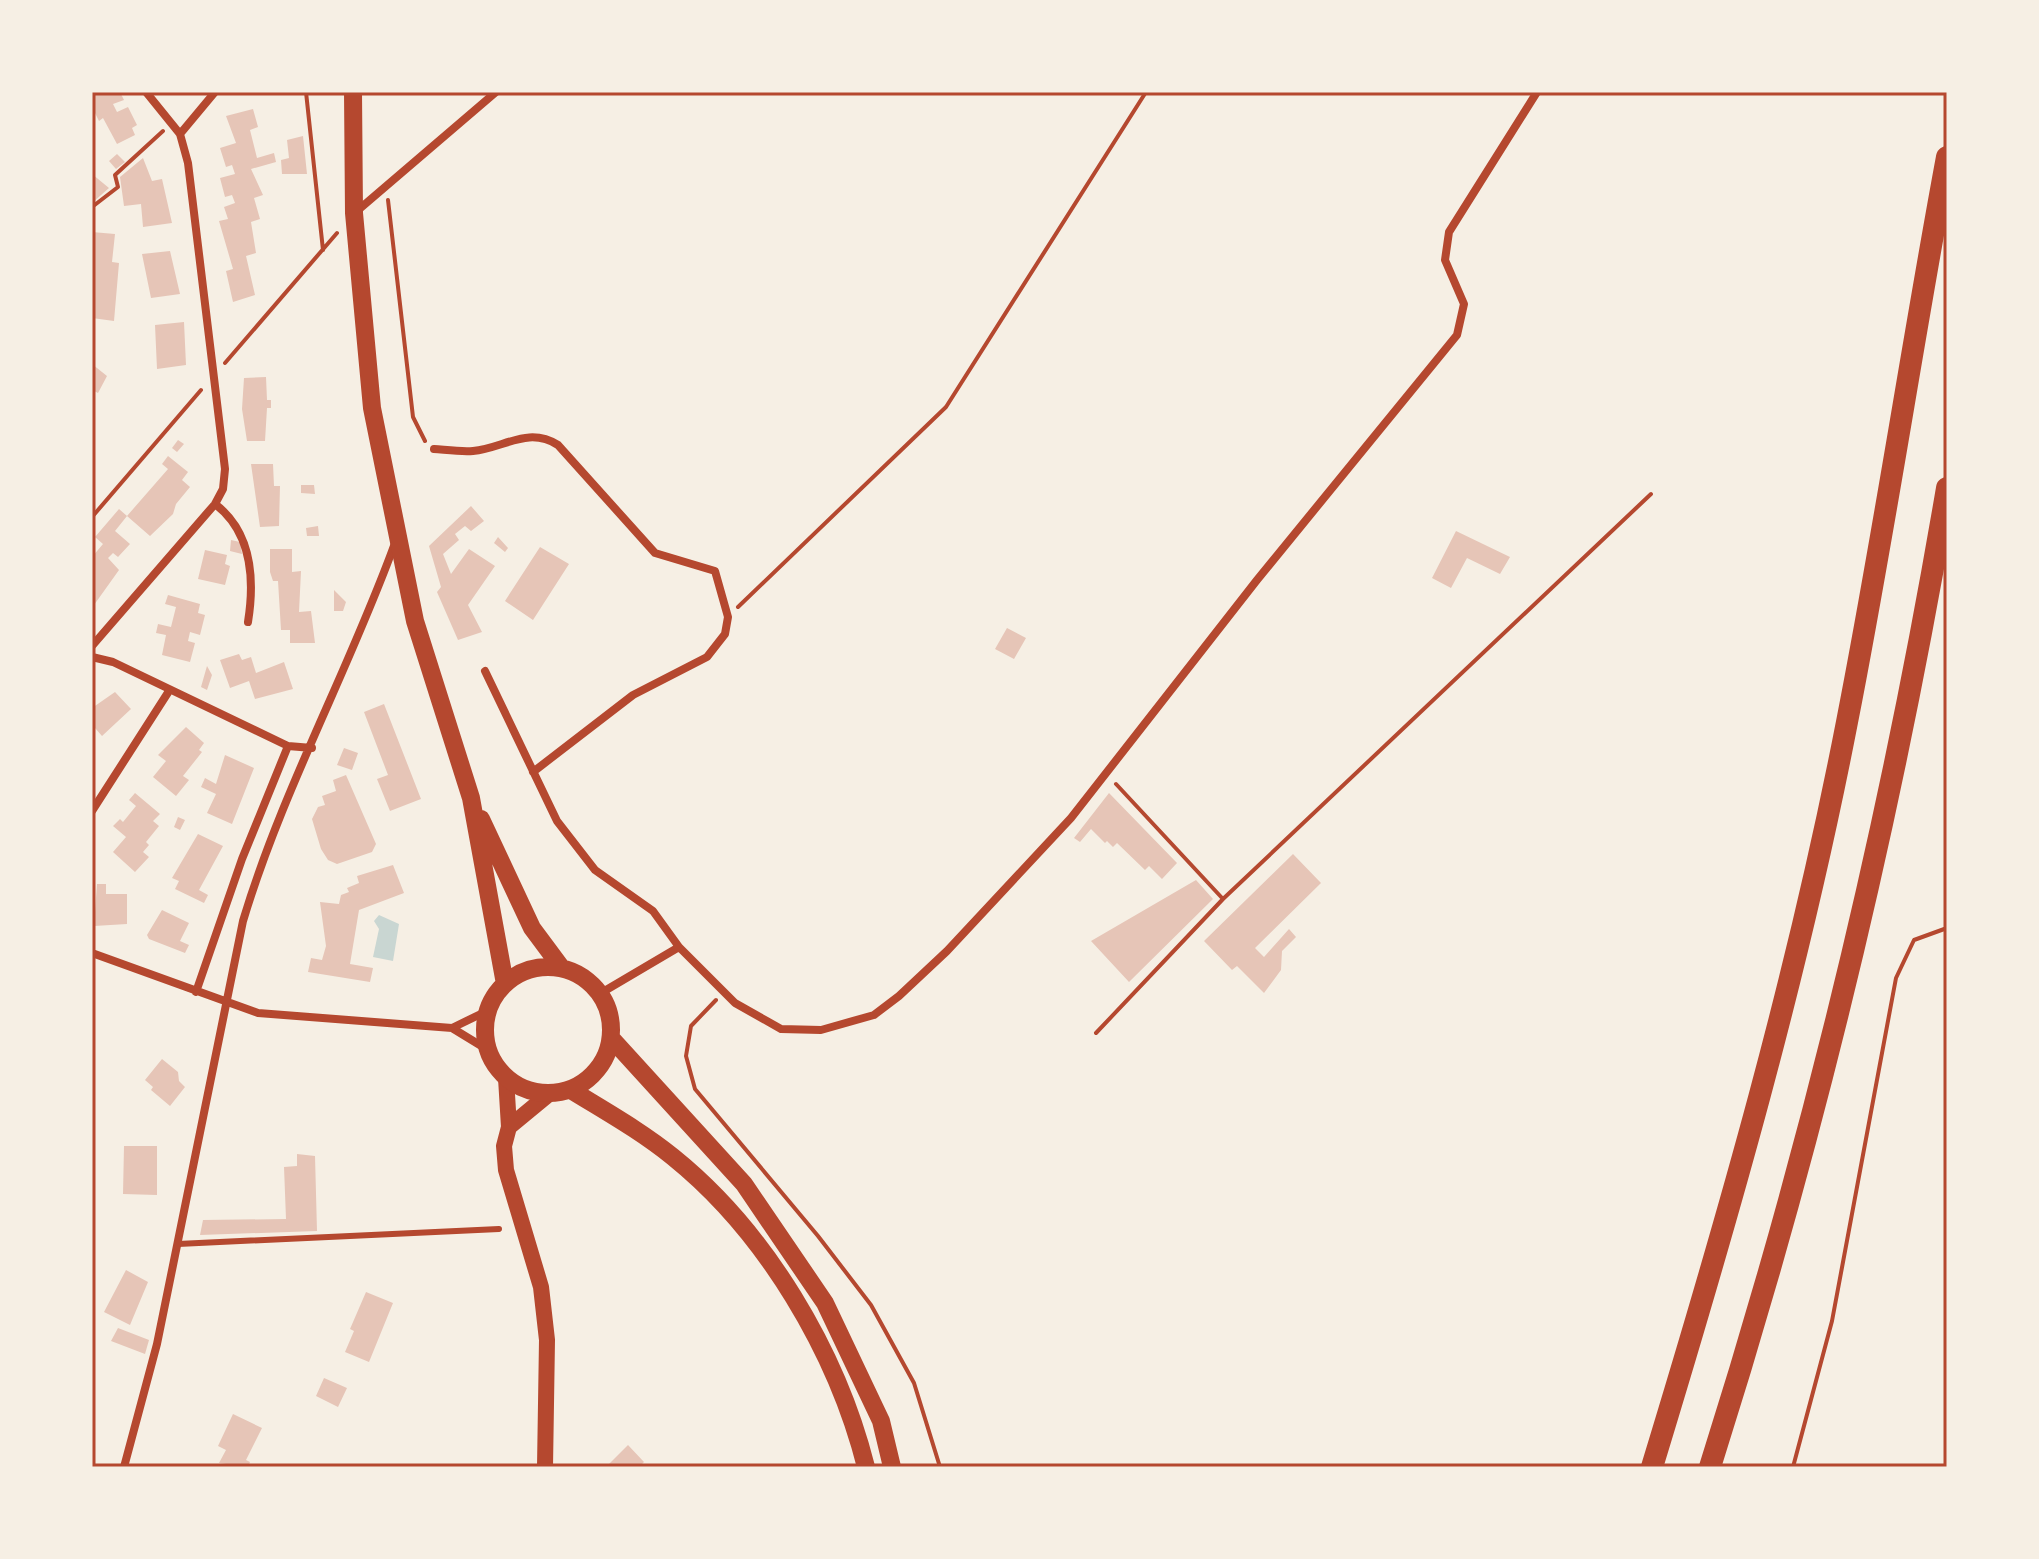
<svg xmlns="http://www.w3.org/2000/svg" width="2039" height="1559" font-family="Roboto,sans-serif">
  <rect width="100%" height="100%" fill="#f6efe4"/>
  <path fill="#c9d6d2" d="M379,915L399,924L393,961L373,957L379,929L374,921Z"/>
  <path fill="#e6c5b7" d="M92,92H120L124,100L113,104L117,112L128,107L137,125L132,128L135,135L117,144L103,118L99,121L95,113L92,114Z
    M253,109L258,127L250,130L257,158L274,153L276,162L251,169L263,195L254,198L260,219L251,222L256,253L246,256L255,295L233,302L226,271L233,269L219,221L228,219L224,207L235,203L232,195L225,197L220,178L235,174L232,165L226,167L220,148L236,143L226,116Z
    M303,136L307,174H282L281,160L289,158L287,140Z
    M117,154L125,162L116,169L109,161Z
    M143,158L152,181L162,179L172,223L143,227L141,204L124,206L120,177Z
    M92,174L109,188L92,203Z
    M92,232L115,234L112,262L119,263L114,321L92,318Z
    M170,251L180,294L151,298L142,254Z
    M184,322L186,365L157,369L155,325Z
    M92,364L107,376L98,393L92,390Z
    M266,377L267,400H271V408H267L265,441H247L242,409L244,378Z
    M178,440L184,444L177,452L172,448Z
    M168,456L188,472L182,480L190,487L176,504L173,514L150,536L127,516L168,469L162,464Z
    M251,464H273L274,486H280L279,526L260,527Z
    M301,485H314L315,494L301,493Z
    M471,506L484,521L471,531L465,526L455,534L459,540L443,554L451,574L469,549L495,566L468,605L482,632L458,640L437,592L441,587L429,546Z
    M119,509L127,516L115,531L130,544L118,557L113,553L108,558L119,570L94,605L92,557L103,544L95,537Z
    M318,526L319,536H307L306,528Z
    M1456,531L1510,557L1500,574L1467,558L1451,588L1432,578Z
    M498,537L508,548L505,552L494,543Z
    M231,540L240,542L242,554L230,551Z
    M540,547L569,564L533,620L505,601Z
    M270,549H292V572L301,571L299,612L311,611L315,643H290V630H281L278,581H273L270,572Z
    M205,550L227,555L225,564L230,566L225,585L198,579Z
    M334,590L346,602L343,611H334Z
    M168,595L200,604L198,613L205,615L200,635L190,632L188,641L195,643L190,662L162,655L166,635L156,633L158,624L171,627L176,607L165,604Z
    M1007,628L1026,638L1014,659L995,649Z
    M239,654L242,660L251,657L256,673L284,662L293,689L255,699L249,681L230,688L220,660Z
    M207,666L212,675L207,690L201,687Z
    M115,692L131,709L102,736L95,728L92,731V708Z
    M384,704L421,799L390,811L377,779L388,775L364,712Z
    M186,727L204,743L199,750L202,752L183,776L189,780L176,796L153,777L166,761L158,755Z
    M344,748L358,753L352,770L337,765Z
    M225,755L254,768L232,824L207,813L216,794L201,787L205,778L216,784Z
    M346,775L376,844L372,852L337,864L328,860L321,849L312,819L318,807L325,805L322,796L336,791L333,780Z
    M135,793L160,814L153,821L159,826L146,842L149,845L143,852L149,857L135,872L113,852L126,837L113,826L120,819L123,822L136,806L129,800Z
    M1109,793L1177,863L1162,879L1149,866L1145,870L1117,843L1113,847L1107,841L1105,843L1091,829L1080,842L1074,838Z
    M178,817L185,820L180,830L174,827Z
    M198,834L223,846L199,890L208,895L204,903L175,889L179,881L172,878Z
    M1293,854L1321,883L1255,948L1264,957L1289,929L1296,937L1282,951L1281,970L1264,993L1237,966L1232,970L1204,941Z
    M393,865L404,893L359,910L350,964L373,968L370,982L308,972L311,958L322,960L326,946L320,902L339,904L341,895L349,892L347,888L359,883L357,876Z
    M1196,880L1213,899L1129,982L1091,941Z
    M97,884H106V894H127V924L94,926Z
    M162,910L189,923L180,941L189,945L185,953L149,939L147,935Z
    M162,1059L178,1072L179,1081L185,1087L170,1106L151,1090L153,1087L145,1080Z
    M124,1146H157V1195L123,1194Z
    M297,1154L315,1156L317,1231L200,1235L203,1220L286,1219L284,1167L297,1166Z
    M126,1270L148,1282L130,1325L104,1312Z
    M366,1292L393,1303L369,1362L345,1352L354,1331L350,1329Z
    M118,1328L149,1340L145,1354L111,1341Z
    M324,1378L347,1388L338,1407L316,1396Z
    M233,1414L262,1428L246,1460L250,1462L248,1467L219,1463L226,1450L218,1446Z
    M628,1445L644,1462L639,1467H606Z"/>
  <g fill="none" stroke-linecap="round" stroke-linejoin="round">
    <path stroke="#b5482f" stroke-width="4" d="M306,92L323,250
      M388,200L413,417L425,441
      M92,207L118,187L115,175L163,131
      M225,363L337,233
      M92,517L201,390
      M738,607L946,407L1146,92
      M1116,784L1223,899
      M716,1000L691,1026L686,1056L695,1089L818,1236L871,1305L914,1383L940,1467
      M1096,1033L1223,899L1651,494
      M1793,1467L1832,1321L1896,978L1914,940L1947,928"/>
    <path stroke="#b5482f" stroke-width="6" d="M178,1244L499,1229"/>
    <path stroke="#b5482f" stroke-width="8" d="M180,134L215,92
      M357,211L496,92
      M434,449C447,450 461,452 473,451C504,448 528,426 558,445L655,553L715,571L728,617L725,634L707,657L633,695L533,772
      M215,504C252,532 255,578 248,622
      M92,646L215,504L223,489L225,469L188,163L180,134L146,92
      M92,657L113,662L288,746L312,748
      M485,671L557,821L595,870L653,911L679,947
      M92,811L169,691
      M92,953L258,1013L452,1028L488,1050
      M196,992L242,859L288,746
      M601,993L679,947L735,1003L781,1029L821,1030L874,1015L899,996L947,951L1071,818L1257,580L1457,335L1464,304L1445,260L1449,232L1537,92
      M452,1028L489,1010
      M124,1467L157,1344L243,921C282,791 349,670 395,543"/>
    <path stroke="#b5482f" stroke-width="16" d="M506,1078L509,1127L504,1146L506,1170L541,1287L547,1340L545,1467
      M509,1127L549,1094"/>
    <path stroke="#b5482f" stroke-width="18" d="M353,92L354,213L372,408L415,621L471,798L505,984
      M481,819L532,928L561,967
      M485 1030a63 63 0 1 1 126 0a63 63 0 1 1-126 0Z
      M611,1038L744,1184L825,1303L881,1421L892,1467
      M571,1090C605,1111 641,1131 673,1157C766,1232 837,1352 866,1467"/>
    <path stroke="#b5482f" stroke-width="22" d="M1652,1467C1727,1221 1798,975 1847,722C1884,534 1912,345 1947,157
      M1710,1467C1812,1146 1891,819 1947,488"/>
  </g>
  <rect width="2039" height="1559" fill="none" stroke="#f6efe4" stroke-width="188"/>
  <rect x="94" y="94" width="1851" height="1371" fill="none" stroke="#b5482f" stroke-width="3"/>
</svg>
